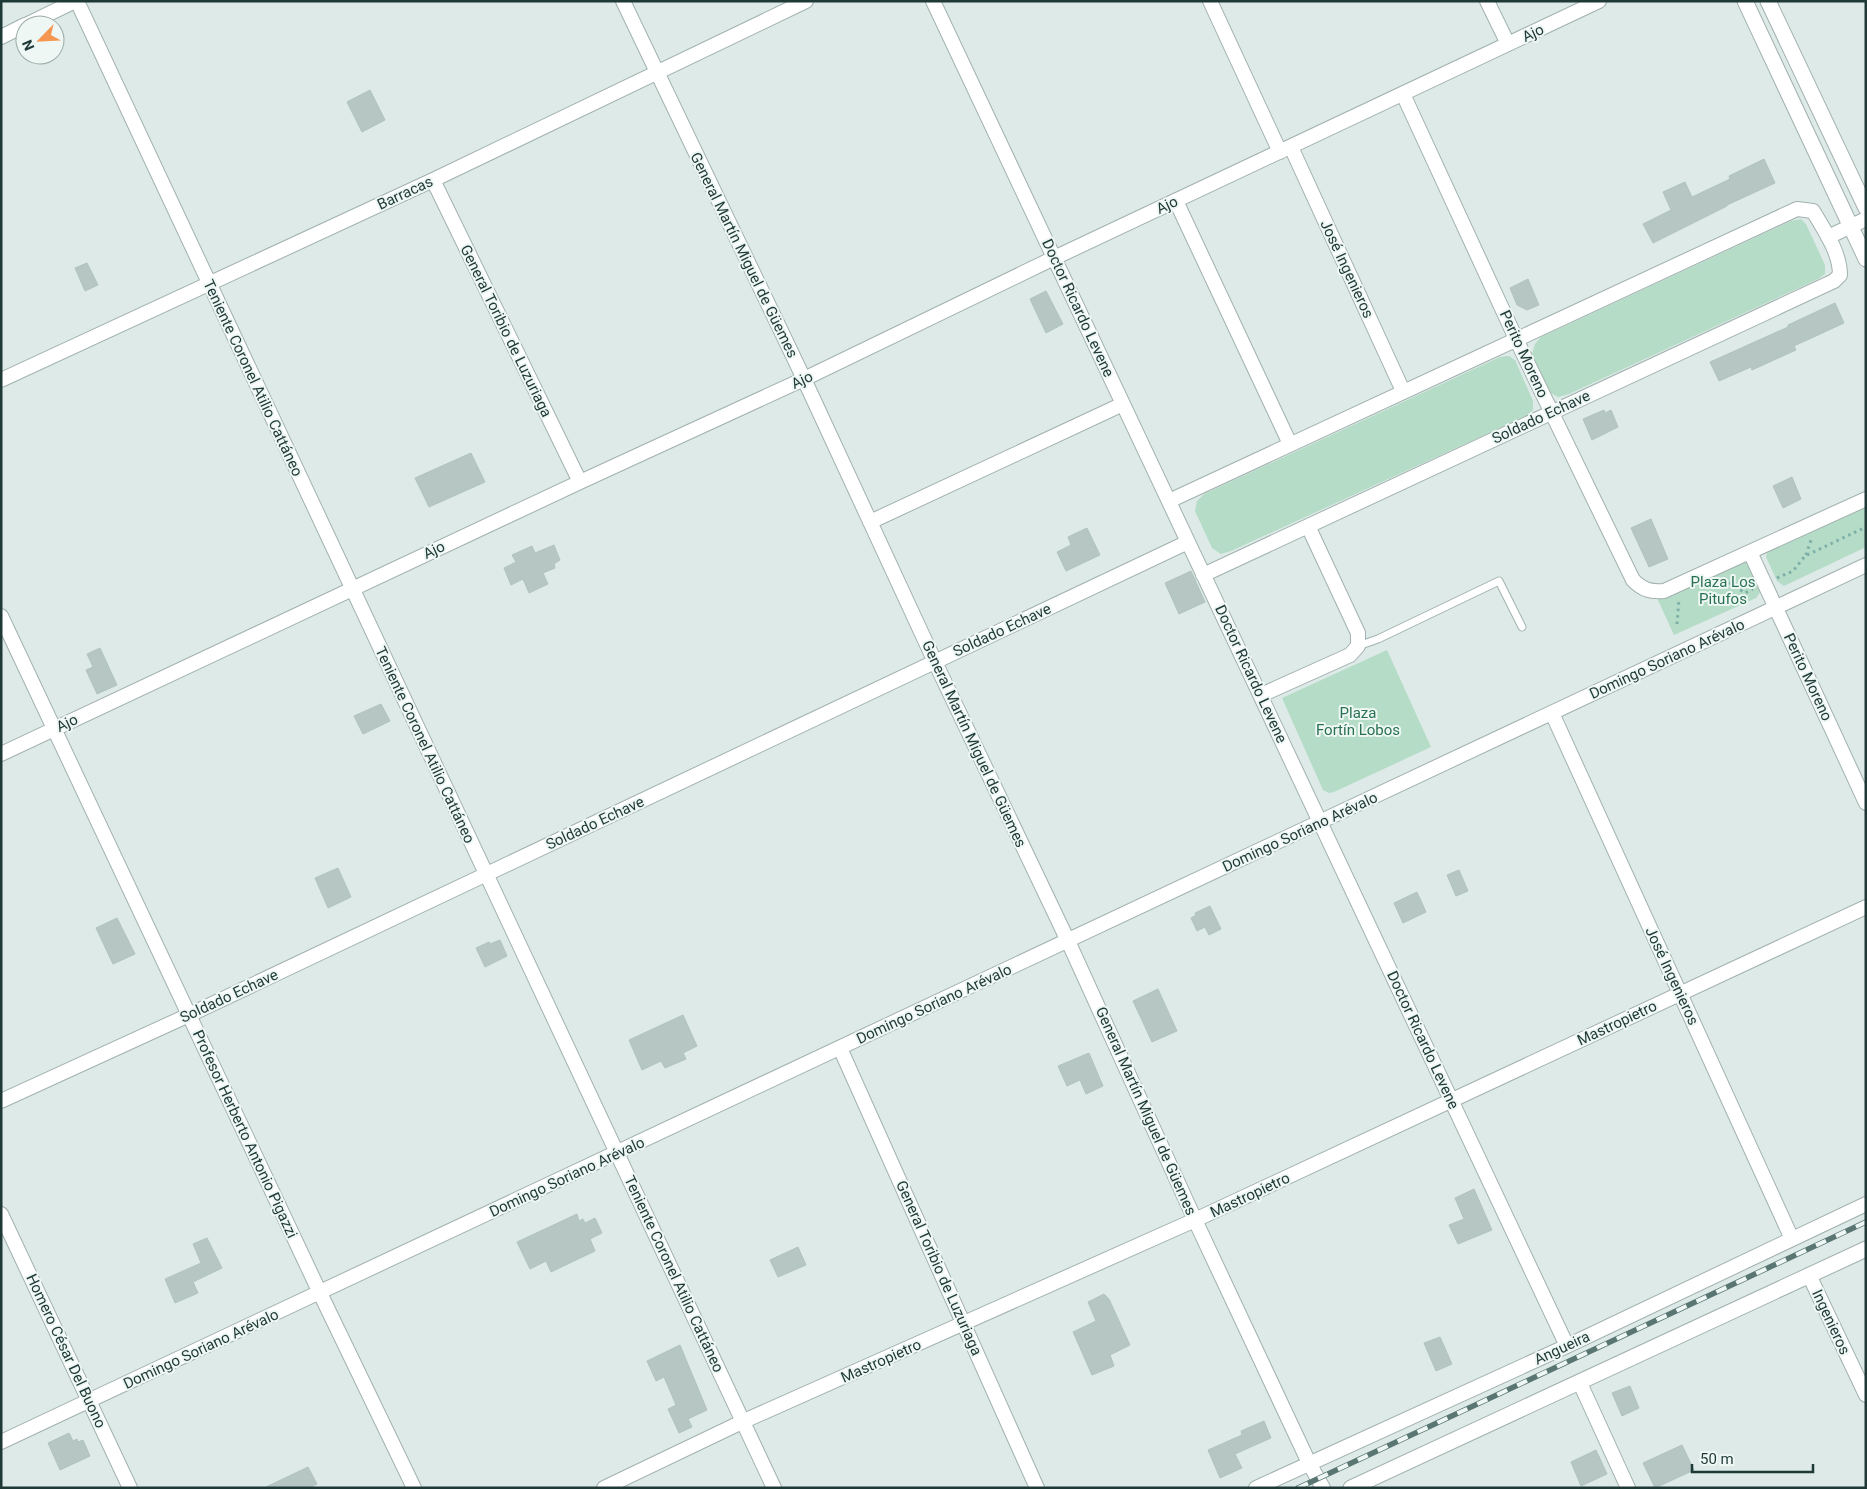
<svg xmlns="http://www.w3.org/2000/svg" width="1867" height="1489" font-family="Roboto,sans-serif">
  <rect width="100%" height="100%" fill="#deeae7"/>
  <path fill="#b5dcc7" d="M1801,219L1806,224L1825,265V274L1818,279L1569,394L1558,397L1549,392L1532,354L1535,344L1541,337L1791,221Z
    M1509,356L1515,360L1533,401V410L1526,416L1231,551L1221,554L1212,548L1195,511L1197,501L1204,494L1500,357Z
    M1866,507V547L1784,586L1777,581L1766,557L1768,550Z
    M1739,560L1748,563L1761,591L1756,598L1674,635L1657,598Z
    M1387,650L1431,747L1334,792L1329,793L1323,790L1282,698Z"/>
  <path fill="#b6c7c3" stroke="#b0c3bf" d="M370,90L385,120L362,132L347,102Z
    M1764,159L1775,183L1727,205V206L1653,243L1643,224L1671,210L1663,192L1685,182L1692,197L1730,179L1729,176Z
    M87,263L98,285L85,291L75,268Z
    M1528,279L1539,305L1527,310L1517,305L1510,288Z
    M1046,291L1063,324L1046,333L1030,299Z
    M1835,303L1844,323L1794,346L1796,350L1752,370L1751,367L1719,381L1710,362L1788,327V325Z
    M1604,410L1605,413L1611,410L1618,427L1592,440L1583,419Z
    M471,453L485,482L429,507L415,478Z
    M1792,477L1801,499L1783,508L1773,486Z
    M1651,519L1668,559L1649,567L1631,528Z
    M1087,528L1100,555L1066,571L1057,552L1071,545L1068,537Z
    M554,545L560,560L554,564L555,568L543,573L548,584L529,593L523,579L511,585L504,568L516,562L512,555L532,546L535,553Z
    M1191,571L1205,602L1179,614L1165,583Z
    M100,648L117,685L97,694L86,670L93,667L87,654Z
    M381,704L390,721L363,734L354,716Z
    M338,868L351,897L328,908L315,878Z
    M1459,870L1468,891L1456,896L1447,875Z
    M1417,892L1426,912L1403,923L1394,903Z
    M1210,906L1221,929L1209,935L1205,927L1197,931L1191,918L1196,915L1195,913Z
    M117,918L135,954L113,964L96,928Z
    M500,940L507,956L485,967L476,948L489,942L490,944Z
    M1158,989L1177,1031L1152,1042L1133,1001Z
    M683,1015L697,1046L683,1053L686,1059L665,1068L661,1061L642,1070L629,1040Z
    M1089,1053L1103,1086L1086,1094L1080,1080L1067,1086L1058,1066Z
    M1474,1189L1492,1230L1458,1244L1449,1225L1464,1219L1455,1198Z
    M577,1214L579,1221L583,1219L585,1223L595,1218L602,1233L590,1239L595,1251L551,1272L546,1261L530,1269L517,1242Z
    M207,1238L222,1268L193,1282L198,1293L175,1303L165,1279L201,1263L193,1244Z
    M798,1247L806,1265L778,1277L770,1260Z
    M1104,1294L1109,1299L1130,1345L1110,1355L1114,1366L1092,1375L1073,1332L1096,1321L1088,1302Z
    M1440,1337L1452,1364L1436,1371L1424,1343Z
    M680,1345L707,1410L688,1419L692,1427L679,1433L668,1409L676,1405L664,1377L656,1381L647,1361Z
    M1630,1386L1639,1408L1622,1416L1612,1393Z
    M1264,1421L1271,1438L1235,1454L1242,1468L1220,1478L1208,1450L1242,1435L1241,1431Z
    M69,1433L73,1441L77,1439L78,1442L83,1440L90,1456L60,1470L48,1443Z
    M1682,1445L1694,1470L1655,1488L1643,1463Z
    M1596,1450L1607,1474L1581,1486L1571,1462Z
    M308,1467L317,1484L309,1488H264Z"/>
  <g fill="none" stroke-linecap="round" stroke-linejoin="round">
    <defs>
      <path id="service" d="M1358,646L1378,639L1499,581L1522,627"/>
      <path id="minor" d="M77,1L774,1488
        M623,1L804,379L935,662L1068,941L1195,1220L1309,1463L1323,1488
        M933,1L1567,1346
        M1210,1L1280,152
        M1487,1L1508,44
        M26,25L75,1
        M1,37L25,25
        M1403,94L1517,341L1633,580C1643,590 1650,592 1664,591L1866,499
        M1291,147L1403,391
        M433,180L580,482
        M1176,201L1290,444
        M1828,237L1866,219
        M1,380L433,180L806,1
        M1169,501C1378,403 1588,307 1797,209L1813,211C1824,230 1840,252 1840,275L1834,281L1203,575
        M870,522L1123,404
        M1750,552L1866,803
        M1,616L320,1293L414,1488
        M1261,695L1350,655L1358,646V633L1308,526
        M1552,713L1792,1239
        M1,754L580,482L804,379L1054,258L1599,1
        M840,1048L1037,1488
        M1,1101L189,1015L1188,542
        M1,1214L130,1488
        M1809,1275L1866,1395
        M1580,1383L1628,1488
        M1,1442L1866,565
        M604,1488L744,1421L1195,1220L1866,907
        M1256,1488L1567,1346L1866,1204"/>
      <path id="tertiary" d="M1745,1L1866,259
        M1768,1L1866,208
        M1351,1488L1866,1249"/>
    </defs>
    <use href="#service" stroke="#a1b1af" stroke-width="9"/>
    <use href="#minor" stroke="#a1b1af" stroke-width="16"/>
    <use href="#tertiary" stroke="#a1b1af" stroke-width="17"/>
    <path stroke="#7daea8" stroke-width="3" stroke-dasharray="2.5 4" stroke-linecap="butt" d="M1806,555L1811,540
      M1777,578L1793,571L1805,556L1866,527
      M1724,579L1745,593L1753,589
      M1677,624L1679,599"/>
    <use href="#service" stroke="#fff" stroke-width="7"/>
    <use href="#minor" stroke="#fff" stroke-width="14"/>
    <use href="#tertiary" stroke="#fff" stroke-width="15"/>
    <defs>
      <path id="rail" d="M1298,1488L1866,1222"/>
    </defs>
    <use href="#rail" stroke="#597673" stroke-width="5.5"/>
    <use href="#rail" stroke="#eef7f4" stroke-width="4" stroke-dasharray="11" stroke-linecap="butt"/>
  </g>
  <g text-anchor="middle" stroke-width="4" stroke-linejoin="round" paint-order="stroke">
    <g font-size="15" fill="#1f3937" stroke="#eef7f4">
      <text transform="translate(1533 33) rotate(-25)" y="5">Ajo</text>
      <text transform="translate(405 193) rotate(-25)" y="5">Barracas</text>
      <text transform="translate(1167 205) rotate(-25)" y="5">Ajo</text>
      <text transform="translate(744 255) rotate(64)" y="5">General Martín Miguel de Güemes</text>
      <text transform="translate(1347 269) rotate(65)" y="5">José Ingenieros</text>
      <text transform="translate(1078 308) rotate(65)" y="5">Doctor Ricardo Levene</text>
      <text transform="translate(506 331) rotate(64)" y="5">General Toribio de Luzuriaga</text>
      <text transform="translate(1524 354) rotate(65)" y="5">Perito Moreno</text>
      <text transform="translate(253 378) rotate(65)" y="5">Teniente Coronel Atilio Cattáneo</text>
      <text transform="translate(802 380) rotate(-25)" y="5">Ajo</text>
      <text transform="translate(1541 417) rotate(-25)" y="5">Soldado Echave</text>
      <text transform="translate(434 550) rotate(-25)" y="5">Ajo</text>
      <text transform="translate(1002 630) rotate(-25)" y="5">Soldado Echave</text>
      <text transform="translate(1667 659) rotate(-25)" y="5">Domingo Soriano Arévalo</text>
      <text transform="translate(1251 674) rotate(65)" y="5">Doctor Ricardo Levene</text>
      <text transform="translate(1808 677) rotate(65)" y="5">Perito Moreno</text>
      <text transform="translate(67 723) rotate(-25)" y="5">Ajo</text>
      <text transform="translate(974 744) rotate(65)" y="5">General Martín Miguel de Güemes</text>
      <text transform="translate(425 745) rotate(65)" y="5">Teniente Coronel Atilio Cattáneo</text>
      <text transform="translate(595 823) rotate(-25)" y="5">Soldado Echave</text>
      <text transform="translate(1300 832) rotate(-25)" y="5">Domingo Soriano Arévalo</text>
      <text transform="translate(1672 976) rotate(65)" y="5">José Ingenieros</text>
      <text transform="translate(229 996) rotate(-25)" y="5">Soldado Echave</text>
      <text transform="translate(934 1004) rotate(-25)" y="5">Domingo Soriano Arévalo</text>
      <text transform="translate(1617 1023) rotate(-25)" y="5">Mastropietro</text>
      <text transform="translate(1423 1040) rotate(65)" y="5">Doctor Ricardo Levene</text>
      <text transform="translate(1146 1111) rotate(66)" y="5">General Martín Miguel de Güemes</text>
      <text transform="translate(245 1134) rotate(65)" y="5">Profesor Herberto Antonio Pigazzi</text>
      <text transform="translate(567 1177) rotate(-25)" y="5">Domingo Soriano Arévalo</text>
      <text transform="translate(1250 1195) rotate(-25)" y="5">Mastropietro</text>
      <text transform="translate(939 1268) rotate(66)" y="5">General Toribio de Luzuriaga</text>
      <text transform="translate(674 1274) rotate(65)" y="5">Teniente Coronel Atilio Cattáneo</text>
      <text transform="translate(1831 1322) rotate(65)" y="5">Ingenieros</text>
      <text transform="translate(1562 1348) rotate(-25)" y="5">Angueira</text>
      <text transform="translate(201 1349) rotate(-25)" y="5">Domingo Soriano Arévalo</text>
      <text transform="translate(66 1351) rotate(65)" y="5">Homero César Del Buono</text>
      <text transform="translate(881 1361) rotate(-24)" y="5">Mastropietro</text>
    </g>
    <g font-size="15" fill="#297152" stroke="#eef7f4">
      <text x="1723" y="587">Plaza Los<tspan x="1723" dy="17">Pitufos</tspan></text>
      <text x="1358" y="718">Plaza<tspan x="1358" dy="17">Fortín Lobos</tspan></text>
    </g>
  </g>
  <rect width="1867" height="1489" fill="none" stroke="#1f3937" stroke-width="5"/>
  <g transform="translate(40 40) rotate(246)"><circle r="24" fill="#eef7f4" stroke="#9baba8"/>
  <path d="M0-4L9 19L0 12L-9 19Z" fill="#f59751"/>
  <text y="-8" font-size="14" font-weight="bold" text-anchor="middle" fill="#1f3937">N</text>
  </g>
  <path d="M1692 1464v8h121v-8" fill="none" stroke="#1f3937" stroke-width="2.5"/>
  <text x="1700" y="1464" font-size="15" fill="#1f3937" stroke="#eef7f4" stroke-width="4" paint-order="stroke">50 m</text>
</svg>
